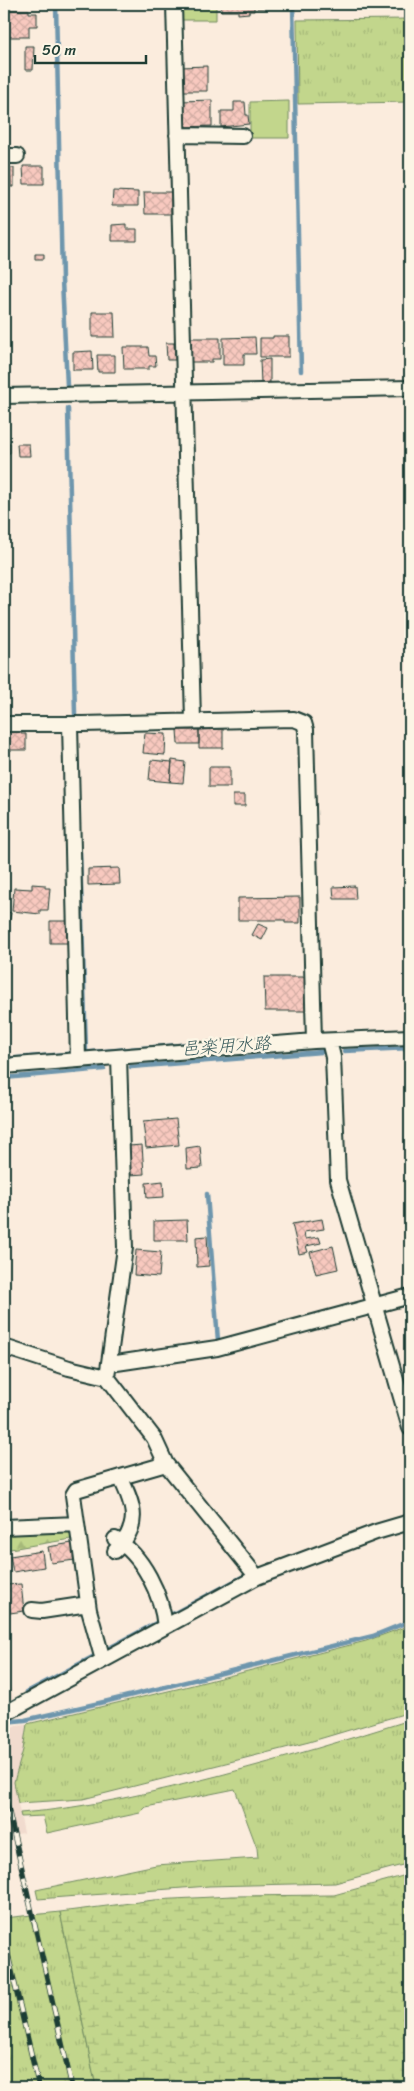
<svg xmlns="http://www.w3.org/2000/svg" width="414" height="2091" font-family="Sriracha,'Klee One',sans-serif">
  <defs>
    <pattern id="grass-tufts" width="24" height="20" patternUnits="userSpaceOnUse" patternTransform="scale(1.25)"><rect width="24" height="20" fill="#c2d68c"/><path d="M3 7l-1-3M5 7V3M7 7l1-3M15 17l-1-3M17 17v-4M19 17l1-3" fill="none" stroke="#a6b979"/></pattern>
    <pattern id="forest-firs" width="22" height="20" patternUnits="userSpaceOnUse" patternTransform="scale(1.25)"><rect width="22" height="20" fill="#c2d68c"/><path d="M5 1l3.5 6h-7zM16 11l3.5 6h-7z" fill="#a6b979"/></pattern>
    <pattern id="wetland-marsh" width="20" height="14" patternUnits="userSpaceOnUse" patternTransform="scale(1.25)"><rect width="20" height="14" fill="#c2d68c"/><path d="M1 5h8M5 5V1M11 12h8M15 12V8" fill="none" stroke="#a6b979"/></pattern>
    <pattern id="building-cross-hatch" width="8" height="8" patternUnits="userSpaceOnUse" patternTransform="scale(1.25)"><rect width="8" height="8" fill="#f8c9bf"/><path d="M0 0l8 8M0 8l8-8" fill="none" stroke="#d4aea5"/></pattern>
  </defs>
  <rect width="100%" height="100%" fill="#fbecdd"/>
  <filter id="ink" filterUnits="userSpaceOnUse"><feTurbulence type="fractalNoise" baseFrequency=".02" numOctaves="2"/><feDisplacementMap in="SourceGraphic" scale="10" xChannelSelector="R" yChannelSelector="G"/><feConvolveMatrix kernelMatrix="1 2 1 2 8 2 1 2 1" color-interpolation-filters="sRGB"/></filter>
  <g filter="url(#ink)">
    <path fill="#f1dbce" d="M4,1661L13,1698L4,1702Z
      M27,1724L17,1799L24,1833L4,1836V1731L16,1725Z"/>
    <path fill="url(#grass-tufts)" stroke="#708a60" d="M410,19V102L298,104L297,20Z
      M410,1625V1712L309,1742L83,1799L18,1803L14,1782L23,1750L27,1724L181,1688L366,1641Z
      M410,1720V1863L335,1883L209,1886L38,1899L36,1890L156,1865L258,1858L257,1848L235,1789L146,1807L140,1813L47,1833L43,1816L21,1817L20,1813C89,1808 154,1792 221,1775C285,1758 347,1740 410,1720Z
      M60,1912L96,2087H4V1918Z"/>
    <path fill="url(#forest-firs)" stroke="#708a60" d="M71,1527V1539L4,1550V1530Z"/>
    <path fill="url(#wetland-marsh)" stroke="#708a60" d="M410,1874V2087H96L60,1912L154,1900L232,1896L334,1895Z"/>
    <path fill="#c2d68c" stroke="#708a60" d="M177,4H216V20H179Z
      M289,101V138H250V102Z"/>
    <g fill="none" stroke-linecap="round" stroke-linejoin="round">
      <path stroke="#6e96ad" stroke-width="4.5" d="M56,4L62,280L67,386
        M293,4L301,371
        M68,409L75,714
        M80,852L86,1052
        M344,1051L410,1048
        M4,1059L192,1044
        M131,1067L322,1052
        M4,1078L104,1069
        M207,1194L218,1341
        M27,1692L242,1577
        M4,1722L25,1720L108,1701L373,1636L410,1621"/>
    </g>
    <path fill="url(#building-cross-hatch)" stroke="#1f3d34" d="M221,4H254V11H249V13L238,14V11H221Z
      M257,4H284V8H257Z
      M4,10H29V13H37V26H29V37H4Z
      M25,46H34L33,70H25Z
      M207,66V91H181V67Z
      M212,100V126L181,127V101Z
      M234,102H245L246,115H248L249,124L221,127V111H234Z
      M4,163H7V186H4Z
      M23,166H44V184H24Z
      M10,168H14V187H11Z
      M113,191L138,192V206H112Z
      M144,192H171V214H145Z
      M126,224V229H137V241H112V225Z
      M35,254H44V259H35Z
      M92,312H114L115,337H92Z
      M273,336H289V357H260V338H273Z
      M255,337L256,354H244V365H223V338Z
      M187,338H220V359H212V362H187Z
      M166,343H174L175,360H167Z
      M123,347H148L149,356H155L156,366H149V369H124Z
      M92,351L93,370H73V352Z
      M97,355H115V372H98Z
      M270,359V382L261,383L260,360Z
      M4,413H8V429H4Z
      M4,443H10V453H4Z
      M17,444H29L30,456H18Z
      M223,729V748H199V730Z
      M177,730H199V744H178Z
      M4,732H21V734H26V750H4Z
      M145,733L166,734L165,755L143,753Z
      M151,760L172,762L170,782L149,780Z
      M172,760L185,762L183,783L170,782Z
      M209,767H230V787H209Z
      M233,795H245V806H233Z
      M119,868L120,884L88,885V869Z
      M32,884L45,885V888H50L48,910H40V914L12,911L14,888L32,889Z
      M355,886L356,899H334L333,887Z
      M300,897V923H285V920H238V898Z
      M4,911L11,913L7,934H4Z
      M50,921H68V943H50Z
      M258,924L268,928L262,940L252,935Z
      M264,977H306V1011H265Z
      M176,1119L179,1145L146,1148L143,1122Z
      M142,1145L144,1174L130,1175L129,1146Z
      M200,1146L202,1168L187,1169L186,1148Z
      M163,1181L164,1197L147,1198L146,1183Z
      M322,1219L324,1229L304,1232L305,1239L319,1237L321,1243L306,1246L308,1252L299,1254L292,1224Z
      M187,1220L188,1240H154V1221Z
      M207,1236L209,1266L197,1267L196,1237Z
      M333,1246L338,1269L316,1274L310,1252Z
      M136,1250L161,1252L159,1277L134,1275Z
      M72,1543L75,1560L51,1563L48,1547Z
      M42,1551L44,1567L13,1572L10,1556Z
      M21,1584L24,1611L10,1613L6,1585Z"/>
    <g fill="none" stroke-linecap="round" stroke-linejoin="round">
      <defs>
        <path id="minor" d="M174,4L193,720
          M177,135L243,136
          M4,156H17
          M4,396L410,388
          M4,724H83L294,719L304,723L306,730L314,1041
          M70,724L78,1060
          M329,1041L333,1057L338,1180L410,1428
          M4,1066L314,1041L410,1037
          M4,1347L69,1368L107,1377L154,1438L166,1464L257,1577
          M110,1364L217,1348L410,1296
          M107,1377L125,1248L119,1057
          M4,1527L77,1524
          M115,1539C143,1555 162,1595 165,1627
          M115,1551C141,1526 135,1507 120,1477
          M32,1610L42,1611L88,1604
          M103,1660L89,1610L73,1495L76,1490L166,1464
          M4,1714L257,1577L376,1532L410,1522"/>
      </defs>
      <use href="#minor" stroke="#1f3d34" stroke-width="18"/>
      <use href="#minor" stroke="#fcf5e5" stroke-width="14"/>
      <defs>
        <path id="rail" d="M4,1791L72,2087
          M4,1938L39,2087"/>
      </defs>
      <use href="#rail" stroke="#1f3d34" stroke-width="5.5"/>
      <use href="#rail" stroke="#fcf5e5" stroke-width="4" stroke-dasharray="11" stroke-linecap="butt"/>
    </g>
  </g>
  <g text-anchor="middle" stroke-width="5" stroke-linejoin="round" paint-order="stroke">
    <g font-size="18" font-style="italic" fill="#395b5c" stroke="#fcf5e5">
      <text transform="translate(226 1046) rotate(-4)" y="6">邑楽用水路</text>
    </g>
  </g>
  <rect width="414" height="2091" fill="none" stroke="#fcf5e5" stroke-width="20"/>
  <rect x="10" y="10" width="394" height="2071" fill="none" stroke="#1f3d34" stroke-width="2" filter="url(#ink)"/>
  <path d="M35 55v8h111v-8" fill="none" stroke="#1f3d34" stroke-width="2.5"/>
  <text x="42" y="55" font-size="15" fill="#1f3d34" stroke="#fcf5e5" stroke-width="4" paint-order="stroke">50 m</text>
</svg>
